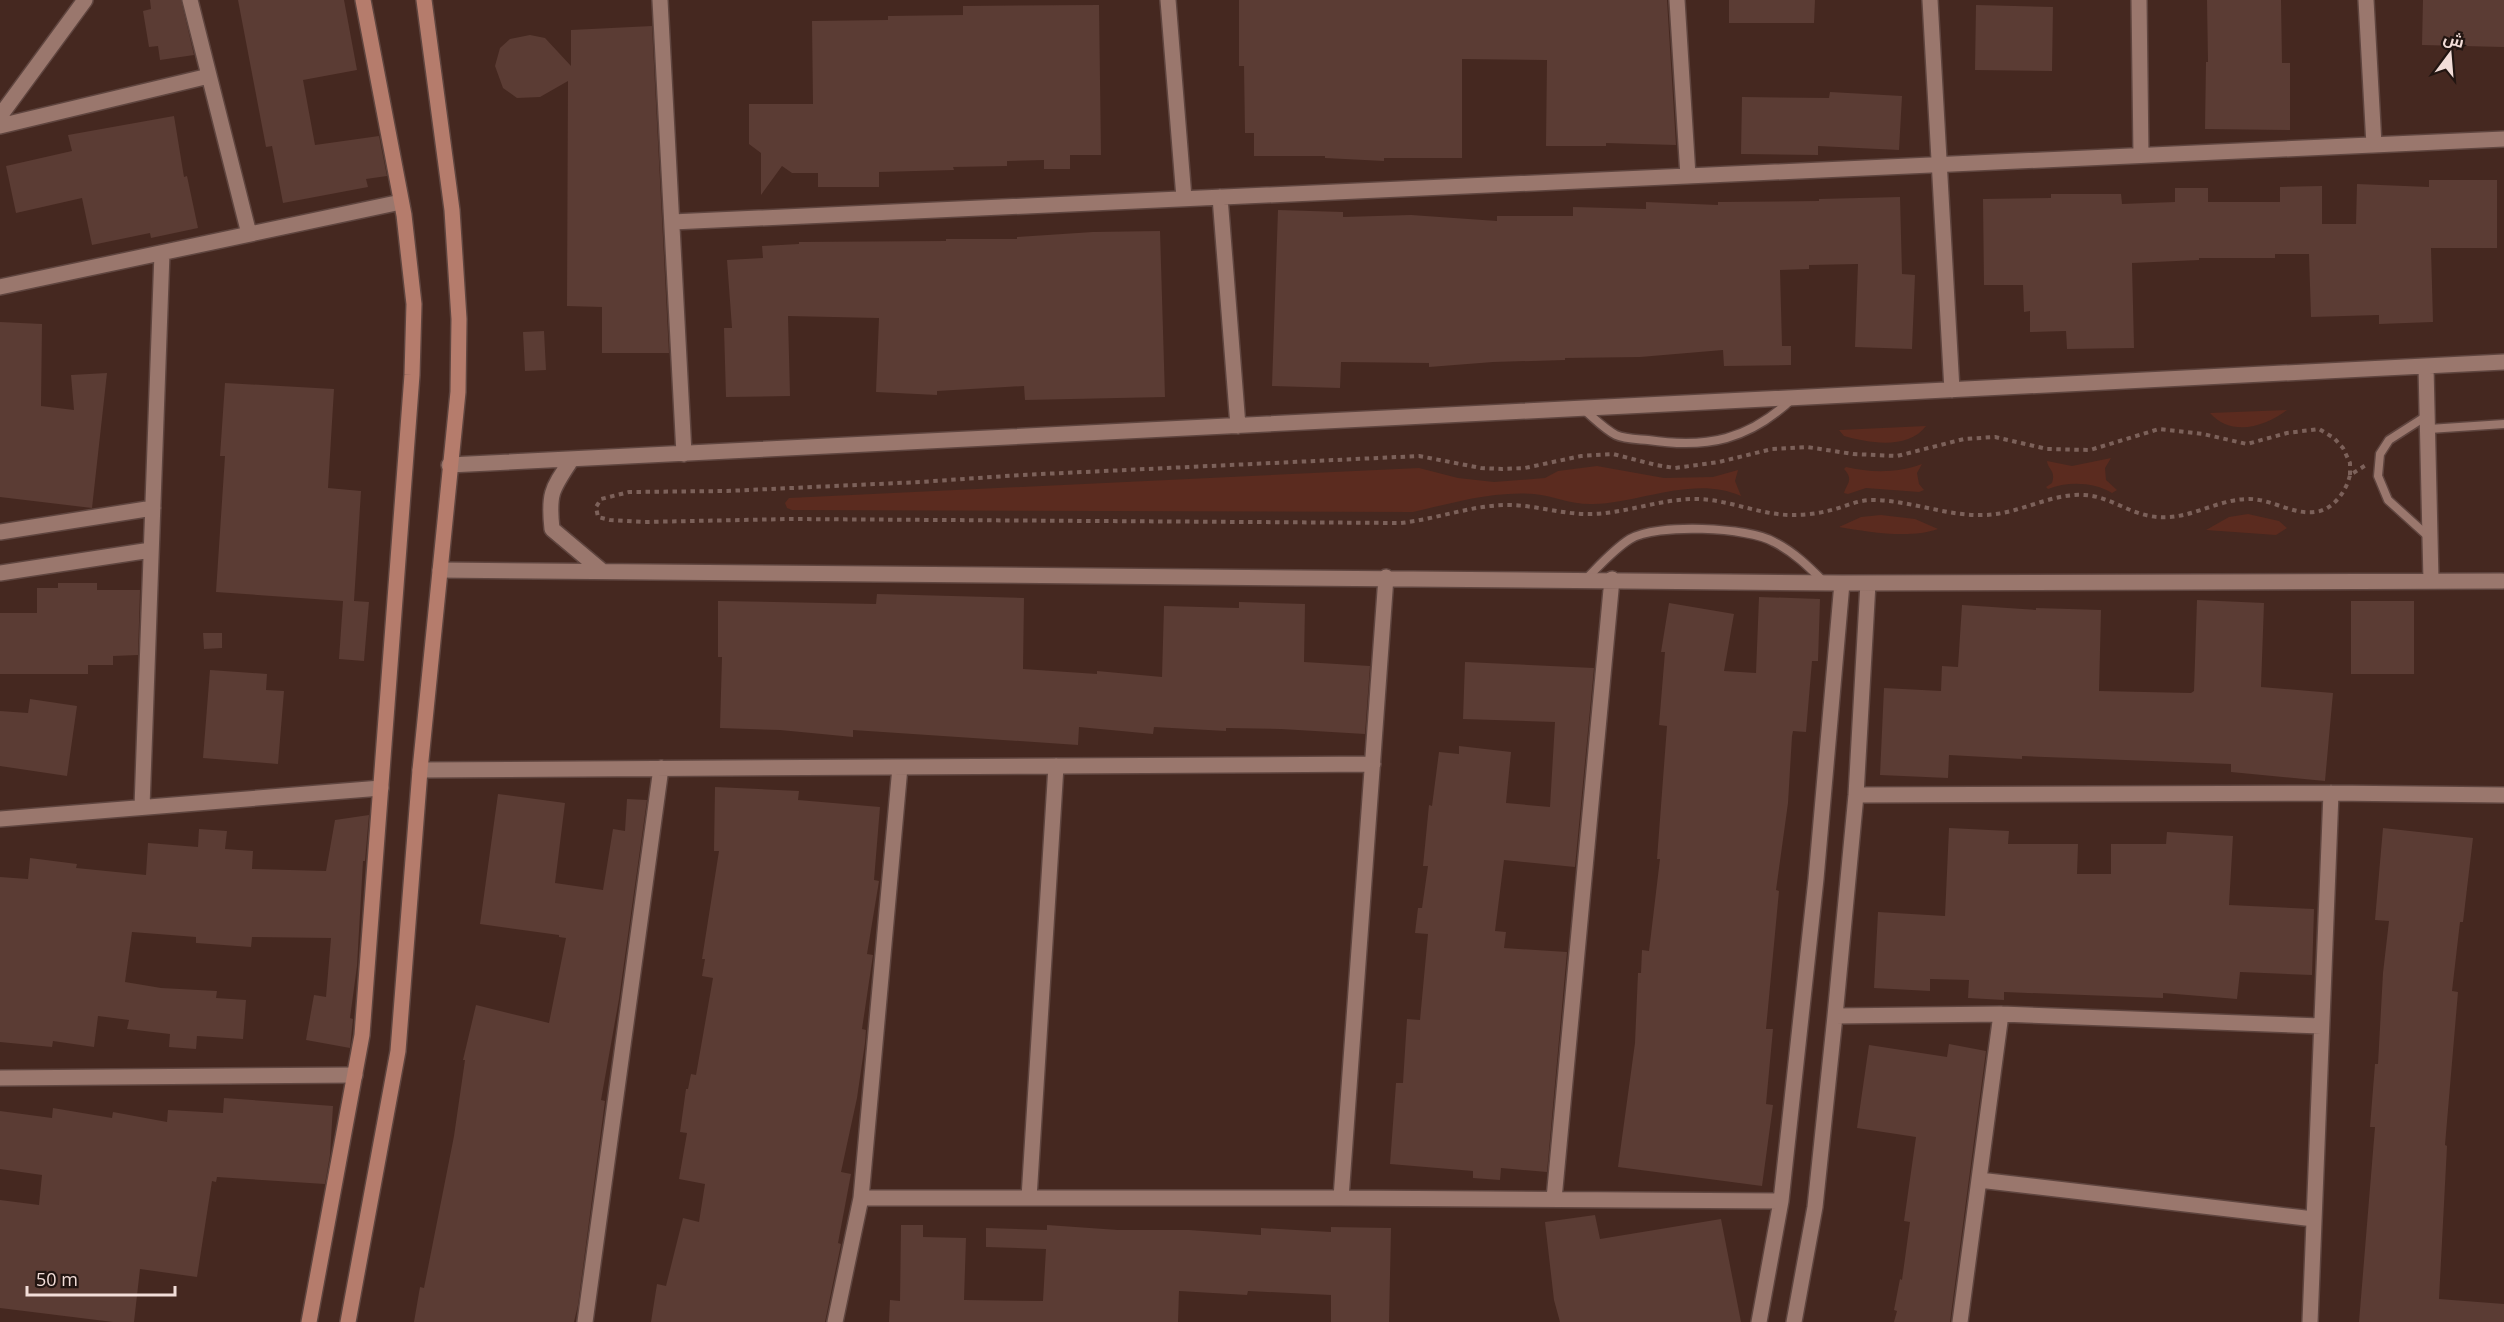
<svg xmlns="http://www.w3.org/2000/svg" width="2504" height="1322" font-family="'Open Sans',Cairo,sans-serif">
  <rect width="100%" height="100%" fill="#452820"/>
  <path fill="#5b2b1f" d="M2287,410C2265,427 2231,437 2210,413Z
    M1926,426C1908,450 1869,443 1844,436L1839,430Z
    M2111,458L2105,468L2106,480L2117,490L2112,493C2094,482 2068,481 2048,489L2046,487L2052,483C2056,470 2048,470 2047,461L2072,466Z
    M1922,464L1917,473L1919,484L1924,490L1919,492L1866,488L1848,494L1844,493C1847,483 1854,480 1844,469L1846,467C1871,473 1898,473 1922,464Z
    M1597,466L1664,478L1713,477L1738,470L1735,481L1741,496C1694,475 1641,503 1593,504C1572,505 1554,496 1534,494C1492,491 1453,503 1413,512L792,510L787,508L785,503L789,498L1419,468L1458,478L1494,482L1545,478L1558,471Z
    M2248,514L2279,521L2287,528L2276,535L2206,530L2229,517Z
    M1881,515L1915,519L1938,529C1910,539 1868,532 1839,527L1861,517Z"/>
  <path fill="#5b3c34" d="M150,0H181L194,55L160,60L158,46L149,47L143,11L151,9Z
    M238,0H344L357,70L303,80L315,145L379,136L387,176L366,179L368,187L283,203L272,146L266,147Z
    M1239,0H1667L1676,145L1606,143V146H1546L1547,60L1462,59V158H1384V161L1325,158V156H1254V133H1245L1244,66H1239Z
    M1729,0H1815L1814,23H1729Z
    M2207,0H2281L2282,63H2290V130L2205,129L2206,62H2208Z
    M2423,0H2504V47L2422,45Z
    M1099,5L1101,155H1070V169H1044V160L1007,161V166L953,167L954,170L879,172V187H818V173H792L782,166L761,195V153L749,144V104H813L812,21L888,20V16L963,15V6Z
    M1976,5L2053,7L2052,71L1975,70Z
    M652,26L669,353H602V307L567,306L568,81L540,97L517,98L503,88L495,66L500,48L510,39L530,35L545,38L571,66V30Z
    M1830,92L1902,96L1899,150L1818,146V155L1741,154L1742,97L1829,98Z
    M174,116L184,177L187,176L198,228L151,238L150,233L92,245L82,198L16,213L6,166L72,151L68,135Z
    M2429,180H2497V248H2431L2433,322L2379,324V315L2311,317L2309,254H2275V258H2199V260L2132,263L2134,348L2067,349L2066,331L2030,332V311L2024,312L2023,285H1984L1983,199L2051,198V194H2121L2122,204L2175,202V188H2208V202H2280V187L2322,186V224H2356L2357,184L2429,187Z
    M1900,197L1902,274L1915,275L1912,349L1855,347L1858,264L1809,265V269L1780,270L1782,346H1791V365L1724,366L1723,350L1640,357L1565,358V360L1493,362L1429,367V363L1341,362L1340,388L1272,386L1278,210L1343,212V217L1411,215L1497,221V216H1573V207L1646,209V202L1718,205V202L1819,201V199Z
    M1160,231L1165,397L1025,400L1024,386L937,391V395L876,392L879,318L788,316L790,396L726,397L724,328H732L727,260L763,258L762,246L799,244V242L946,241V239H1017V237L1093,232Z
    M0,322L42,324L41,406L74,410L71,375L107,373L92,508L0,497Z
    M544,331L546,370L525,371L523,332Z
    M225,383L334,389L328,488L361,491L354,601L369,602L364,661L339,659L343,601L216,592L225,456H220Z
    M58,583H97V590H140L138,655L113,656V665H88V674H0V613H37V588H58Z
    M877,594L1024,598L1023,669L1097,674V671L1162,677L1164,606L1239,608V602L1305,604L1304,662L1370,666L1365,734L1281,729L1226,728V731L1154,727L1153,734L1079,727L1078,745L853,730V737L780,730L720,728L722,657H718V601L876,604Z
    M1759,597L1820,599L1818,661H1812L1806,732L1793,731L1792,736L1788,803L1776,890L1779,891L1766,1029H1773L1766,1104L1773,1105L1762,1186L1618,1167L1635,1043L1638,973H1641L1642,950L1649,951L1660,859H1657L1667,726L1659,725L1665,652H1661L1669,603L1734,614L1724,671L1756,673Z
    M2197,600L2264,603L2261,687L2333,693L2325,781L2231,772V764L2022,756V759L1949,755L1948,778L1880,775L1884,688L1941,691L1942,666L1958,667L1962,605L2036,610V608L2101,610L2099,691L2191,693L2194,691Z
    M2351,601H2414V674H2351Z
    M203,633H222V648L204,649Z
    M1465,662L1594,668L1575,867L1504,860L1495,931L1506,932L1504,948L1567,952L1547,1172L1501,1168L1500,1180L1473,1178V1171L1390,1164L1396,1083H1403L1407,1019L1420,1020L1428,934L1415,933L1418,908H1422L1428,866H1423L1429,805L1432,806L1439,752L1459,754V746L1511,752L1506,803L1550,807L1555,722L1463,719Z
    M210,670L267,674L266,690L284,691L278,764L203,758Z
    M30,699L77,706L67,776L0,766V711L28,713Z
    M715,787L799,791L798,800L880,807L874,880L879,881L867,954L873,955L862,1029L866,1030L865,1043L857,1098L841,1172L851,1174L838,1243L841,1244L825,1322H651L657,1284L666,1286L683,1218L699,1222L705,1184L679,1179L687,1133L680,1132L686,1089H688L691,1074L696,1075L713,978L702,976L705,959H702L719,851H714Z
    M498,794L565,803L555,883L603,890L613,829L625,831L627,799L647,800L619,999L601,1100L605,1101L578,1305L574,1322H414L420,1287L424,1288L454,1136L465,1060H463L476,1005L549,1023L566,938L559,937V935L480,924Z
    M369,815L365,861H363L357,966L350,1018L353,1019L350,1048L306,1040L314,995L326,997L331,938L252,937L251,947L196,943V937L132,932L125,982L161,988L217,991L216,998L246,1000L243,1039L197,1036L196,1049L169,1047L170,1034L127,1029L129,1020L98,1016L94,1047L53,1041L52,1047L0,1042V877L28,879L30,858L77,864L76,868L146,875L148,843L198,847L199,829L227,831L225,849L253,851L252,869L326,871L335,820Z
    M1949,828L2009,831L2008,844H2078L2077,874H2111V844H2166L2167,832L2233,836L2229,905L2314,909L2312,975L2240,972L2237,999L2163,993V998L2004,992V1000L1968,998L1969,980L1930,979V991L1874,988L1878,912L1945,916Z
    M2383,828L2473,838L2463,922H2460L2452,991L2458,992L2445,1145L2447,1146L2439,1299L2504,1304V1322H2359L2375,1127H2370L2375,1064H2378L2383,973L2389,921L2375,920Z
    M1949,1044L1986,1051L1950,1322H1894L1897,1311L1894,1310L1900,1279L1902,1280L1910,1222L1904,1221L1916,1137L1857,1128L1869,1045L1947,1057Z
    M224,1098L333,1106L330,1155L325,1184L217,1177L216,1182L212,1181L197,1277L140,1269L134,1322H113L0,1308V1200L39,1205L42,1175L0,1169V1111L52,1118L53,1108L112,1118L113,1112L167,1122L168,1110L223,1113Z
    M1595,1215L1600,1239L1721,1219L1741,1322H1560L1554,1300L1545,1222Z
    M901,1225H923V1237L966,1238L964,1300L1043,1301L1046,1249L986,1247V1228L1047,1230V1225L1118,1230H1189L1261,1235V1228L1331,1232V1227L1391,1228L1389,1322H1331V1295L1248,1291L1247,1295L1179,1291L1178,1322H889L890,1300L900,1301Z"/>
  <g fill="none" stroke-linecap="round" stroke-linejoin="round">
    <defs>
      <path id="service" d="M1583,409C1593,417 1604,429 1616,435C1624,439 1638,439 1648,440C1707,449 1749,440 1793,398
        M2428,415L2389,440L2380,454L2378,476L2388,500L2430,538
        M2429,429L2504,424
        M1586,579C1600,565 1614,549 1630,539C1656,523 1749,527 1774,542C1794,552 1809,567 1824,582"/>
      <path id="minor" d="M190,0L249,234
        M660,0L684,454
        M1168,0L1184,198
        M1677,0L1688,176
        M1930,0L1952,390
        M2139,0L2141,155
        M2366,0L2374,145
        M0,116L85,0
        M0,126L209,76
        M1220,197L1238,426
        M672,222L2504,139
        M0,287L401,202
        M2426,367L2431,580
        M572,459C552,489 548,493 552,529L602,571
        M449,465L2504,362
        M0,532L153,508
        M440,570L1842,583L2502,581
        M0,573L151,550
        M420,770L1373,764
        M1856,795L2331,793L2504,795
        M142,807L162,253
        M0,819L381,788
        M1835,1016L2001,1014L2321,1026
        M0,1078L355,1075
        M1979,1180L2314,1219
        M861,1198H1341L1781,1201
        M1029,1198L1056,766
        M1341,1198L1386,577
        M1554,1199L1612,579
        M585,1322L661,768
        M835,1322L861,1198L900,767
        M1759,1322L1781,1201L1816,879L1842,583
        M1794,1322L1815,1207L1835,1016L1856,795L1868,583
        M1960,1322L2001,1014
        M2310,1322L2331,793"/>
      <path id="secondary" d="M309,1322L362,1035L412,375L414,304L404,215L363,0
        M348,1322L398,1051L420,770L458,392L459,319L452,210L424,0"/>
    </defs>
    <use href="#service" stroke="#5f453f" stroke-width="11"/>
    <use href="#minor" stroke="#5f453f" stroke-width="18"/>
    <use href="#secondary" stroke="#5f453f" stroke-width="18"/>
    <path stroke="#7c615a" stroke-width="4" stroke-dasharray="4.5 4.5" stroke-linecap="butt" d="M2350,475V463L2343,448L2334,438L2319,429L2287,433L2247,444L2203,434L2159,429L2090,450L2047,449L1995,437L1964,439L1897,456L1853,454L1807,447L1772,449L1719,462L1675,468L1656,465L1613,454L1581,456L1525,468L1502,469L1481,468L1419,456L1021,475L920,482L727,491L629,492L601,499L596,507L598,517L610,520L644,522L790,519L1401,523C1437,519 1472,505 1508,505C1536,505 1564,515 1592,514C1627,513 1660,499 1695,499C1728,499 1759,515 1792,515C1803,515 1816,514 1827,511C1843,508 1858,499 1875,500C1911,501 1947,516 1983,515C2018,515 2050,493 2084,495C2108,496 2127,512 2150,516C2186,523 2213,500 2247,499C2270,498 2292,515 2315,512C2333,510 2346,492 2350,475L2366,465"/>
    <use href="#service" stroke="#9a776d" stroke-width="8"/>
    <use href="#minor" stroke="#9a776d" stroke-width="15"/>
    <use href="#secondary" stroke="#b57c6c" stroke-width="15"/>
  </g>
  <g transform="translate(2450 54) rotate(16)" stroke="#221511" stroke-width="4.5" paint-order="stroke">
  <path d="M0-4.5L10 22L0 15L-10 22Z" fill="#f2ddd8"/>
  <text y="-9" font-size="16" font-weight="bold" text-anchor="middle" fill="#f2ddd8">ش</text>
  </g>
  <path d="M27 1286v9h148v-9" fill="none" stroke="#f2ddd8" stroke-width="3"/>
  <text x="36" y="1286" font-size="18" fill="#f2ddd8" stroke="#221511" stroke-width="4.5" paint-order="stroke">50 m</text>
</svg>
